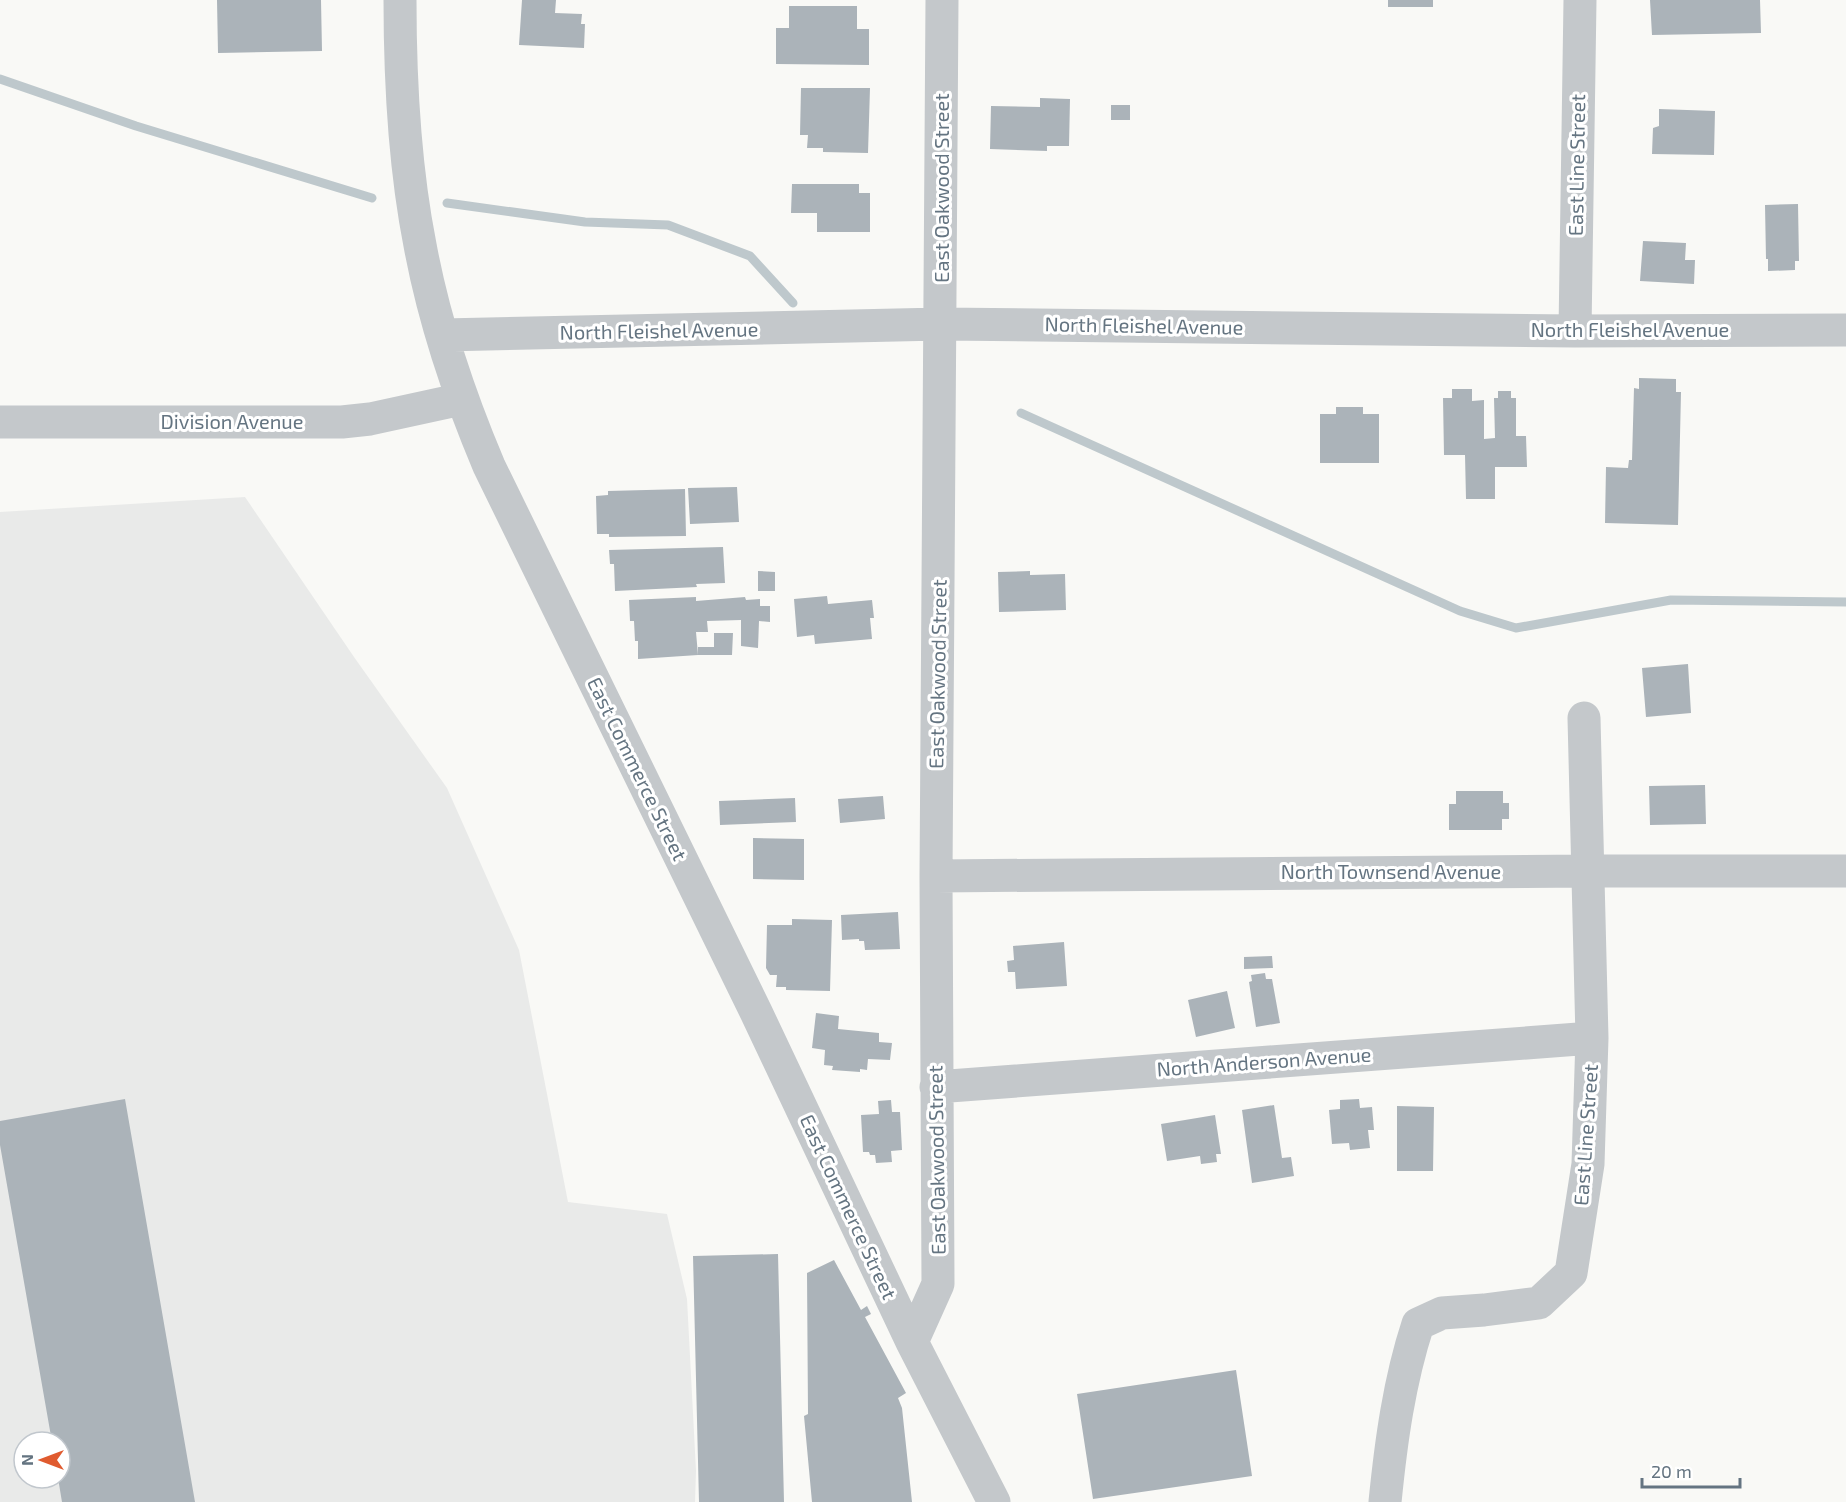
<svg xmlns="http://www.w3.org/2000/svg" width="1846" height="1502" font-family="'Exo 2',sans-serif">
  <rect width="100%" height="100%" fill="#f9f9f6"/>
  <path fill="#e9eae9" fill-rule="evenodd" d="M245,497L354,657L447,788L519,950L568,1202L667,1214L687,1299L696,1471L695,1502H0V512ZM24,1442H60V1478H24Z"/>
  <g fill="none" stroke-linecap="round" stroke-linejoin="round">
    <path stroke="#bec8cc" stroke-width="9" d="M0,79L136,126L372,198
      M447,203L585,222L668,225L750,256L793,303
      M1021,413L1460,611L1516,628L1671,600L1846,602"/>
  </g>
  <path fill="#abb3b9" d="M217,0H321L322,51L218,53Z
    M522,0H556L555,13L582,14L581,24H585L584,48L519,45Z
    M1388,0H1433V7H1388Z
    M1650,0H1760L1761,33L1652,35Z
    M789,6H857V29H869V65L776,64V28H789Z
    M801,88H870L868,153L823,152V148H807L808,135H800Z
    M1040,98L1070,99L1069,146H1047V151L990,149L991,106L1040,107Z
    M1111,105H1130V120H1111Z
    M1659,109L1715,111L1714,155L1652,154L1653,128L1659,126Z
    M792,184H859V193H870V232H817V213H791Z
    M1798,204L1799,261H1795V270L1768,271V259H1766L1765,205Z
    M1643,241L1686,243L1685,260H1695L1694,284L1640,281Z
    M1639,378L1676,379V392H1681L1678,525L1605,523L1606,467L1628,468L1629,460H1632L1634,388L1639,389Z
    M1452,389H1472V401L1484,400V439L1495,438L1494,398H1498V391H1511V398H1516V436H1526L1527,467H1495V499H1466L1465,455H1444L1443,398H1452Z
    M1336,407H1363V414H1379V463H1320V414H1336Z
    M737,487L739,522L690,524L688,488Z
    M685,489L686,536L609,537V534H597L596,496L608,495V491Z
    M723,547L725,583L696,584L697,587L615,591L614,564H610L609,550Z
    M758,571L775,572V591H758Z
    M1030,571V575L1065,574L1066,610L999,612L998,572Z
    M827,596L828,604L872,600L874,618H870L872,639L815,644L814,635L797,637L794,599Z
    M696,597V601L745,597L746,600L760,599V606H770V622L759,621L758,648L741,646V620L707,621L708,632H696L698,655L638,659V641H635L634,621H630L629,600Z
    M714,633H733L732,655H698V647H714Z
    M1688,664L1691,713L1646,717L1642,668Z
    M1705,785L1706,824L1650,825L1649,786Z
    M1456,791H1503V803H1509V819H1502V830H1449V804H1456Z
    M883,796L885,819L840,823L838,799Z
    M795,798L796,822L720,825L719,801Z
    M753,838L804,839V880L753,879Z
    M898,912L900,949L865,950L864,941H859V939L842,940L841,915Z
    M792,919L832,920L830,991L786,990V987H776L777,975H770L766,968L767,925H792Z
    M1064,942L1067,986L1016,989L1015,972H1008L1007,961L1014,960L1013,946Z
    M1272,956L1273,968L1244,969V957Z
    M1265,973L1266,979H1272L1280,1023L1256,1027L1249,982L1252,981L1251,975Z
    M1227,991L1235,1028L1196,1037L1188,1000Z
    M816,1013L839,1016L838,1029L879,1033V1042L892,1043L890,1060L868,1059L867,1070L860,1069V1072L832,1070L833,1066L824,1065L825,1050L812,1048Z
    M125,1099L195,1502H62L58,1478H60V1442H52L0,1145V1121Z
    M1359,1099L1360,1108L1372,1107L1374,1130H1368L1370,1148L1350,1150L1349,1143L1332,1144L1329,1110L1340,1109V1100Z
    M891,1100L892,1112H900L902,1150L891,1151L892,1162L876,1163L875,1155H870L869,1152H863L861,1115L879,1114L878,1101Z
    M1274,1105L1282,1158L1291,1157L1294,1176L1252,1183L1242,1110Z
    M1397,1106L1434,1107L1433,1171H1397Z
    M1215,1115L1221,1154H1216L1217,1162L1201,1164L1200,1156L1167,1161L1161,1124Z
    M778,1254L784,1502H699L693,1256Z
    M834,1260L861,1310L867,1306L871,1314L865,1317L906,1393L898,1398L902,1408L912,1502H812L804,1416L808,1414L807,1273Z
    M1236,1370L1252,1476L1093,1499L1077,1394Z"/>
  <g fill="none" stroke-linecap="round" stroke-linejoin="round">
    <path stroke="#c4c8cb" stroke-width="33" d="M400,0C400,82 404,164 420,245C434,321 459,395 489,466L756,1012L912,1342L994,1502
      M1575,331L1580,0
      M443,335L941,324L1575,331L1846,330
      M0,422H342L370,419L462,399
      M936,876L1589,871H1846
      M936,1087L1592,1038
      M912,1342L938,1284L936,876L942,0
      M1385,1502C1391,1442 1399,1382 1418,1324L1442,1313L1484,1310L1539,1303L1571,1273L1588,1164L1592,1038L1584,718"/>
  </g>
  <g text-anchor="middle" stroke-width="6" stroke-linejoin="round" paint-order="stroke">
    <g font-size="20" fill="#647481" stroke="#fff">
      <text transform="translate(1577 165) rotate(-89)" y="7">East Line Street</text>
      <text transform="translate(942 188) rotate(-90)" y="7">East Oakwood Street</text>
      <text transform="translate(1144 326) rotate(1)" y="7">North Fleishel Avenue</text>
      <text x="1630" y="337">North Fleishel Avenue</text>
      <text transform="translate(659 331) rotate(-1)" y="7">North Fleishel Avenue</text>
      <text x="232" y="429">Division Avenue</text>
      <text transform="translate(938 674) rotate(-89)" y="7">East Oakwood Street</text>
      <text transform="translate(637 769) rotate(64)" y="7">East Commerce Street</text>
      <text x="1391" y="879">North Townsend Avenue</text>
      <text transform="translate(1264 1062) rotate(-4)" y="7">North Anderson Avenue</text>
      <text transform="translate(1586 1135) rotate(-86)" y="7">East Line Street</text>
      <text transform="translate(937 1160) rotate(-91)" y="7">East Oakwood Street</text>
      <text transform="translate(848 1207) rotate(65)" y="7">East Commerce Street</text>
    </g>
  </g>
  <g transform="translate(42 1460) rotate(270)"><circle r="28" fill="#ffffff" stroke="#c1c7cd" stroke-width="1.5"/>
  <path d="M0-4.5L10 22L0 15L-10 22Z" fill="#e05b2f"/>
  <text y="-9" font-size="16" font-weight="bold" text-anchor="middle" fill="#647481">N</text>
  </g>
  <path d="M1642 1478v9h98v-9" fill="none" stroke="#647481" stroke-width="3"/>
  <text x="1651" y="1478" font-size="18" fill="#647481" stroke="#ffffff" stroke-width="4.5" paint-order="stroke">20 m</text>
</svg>
